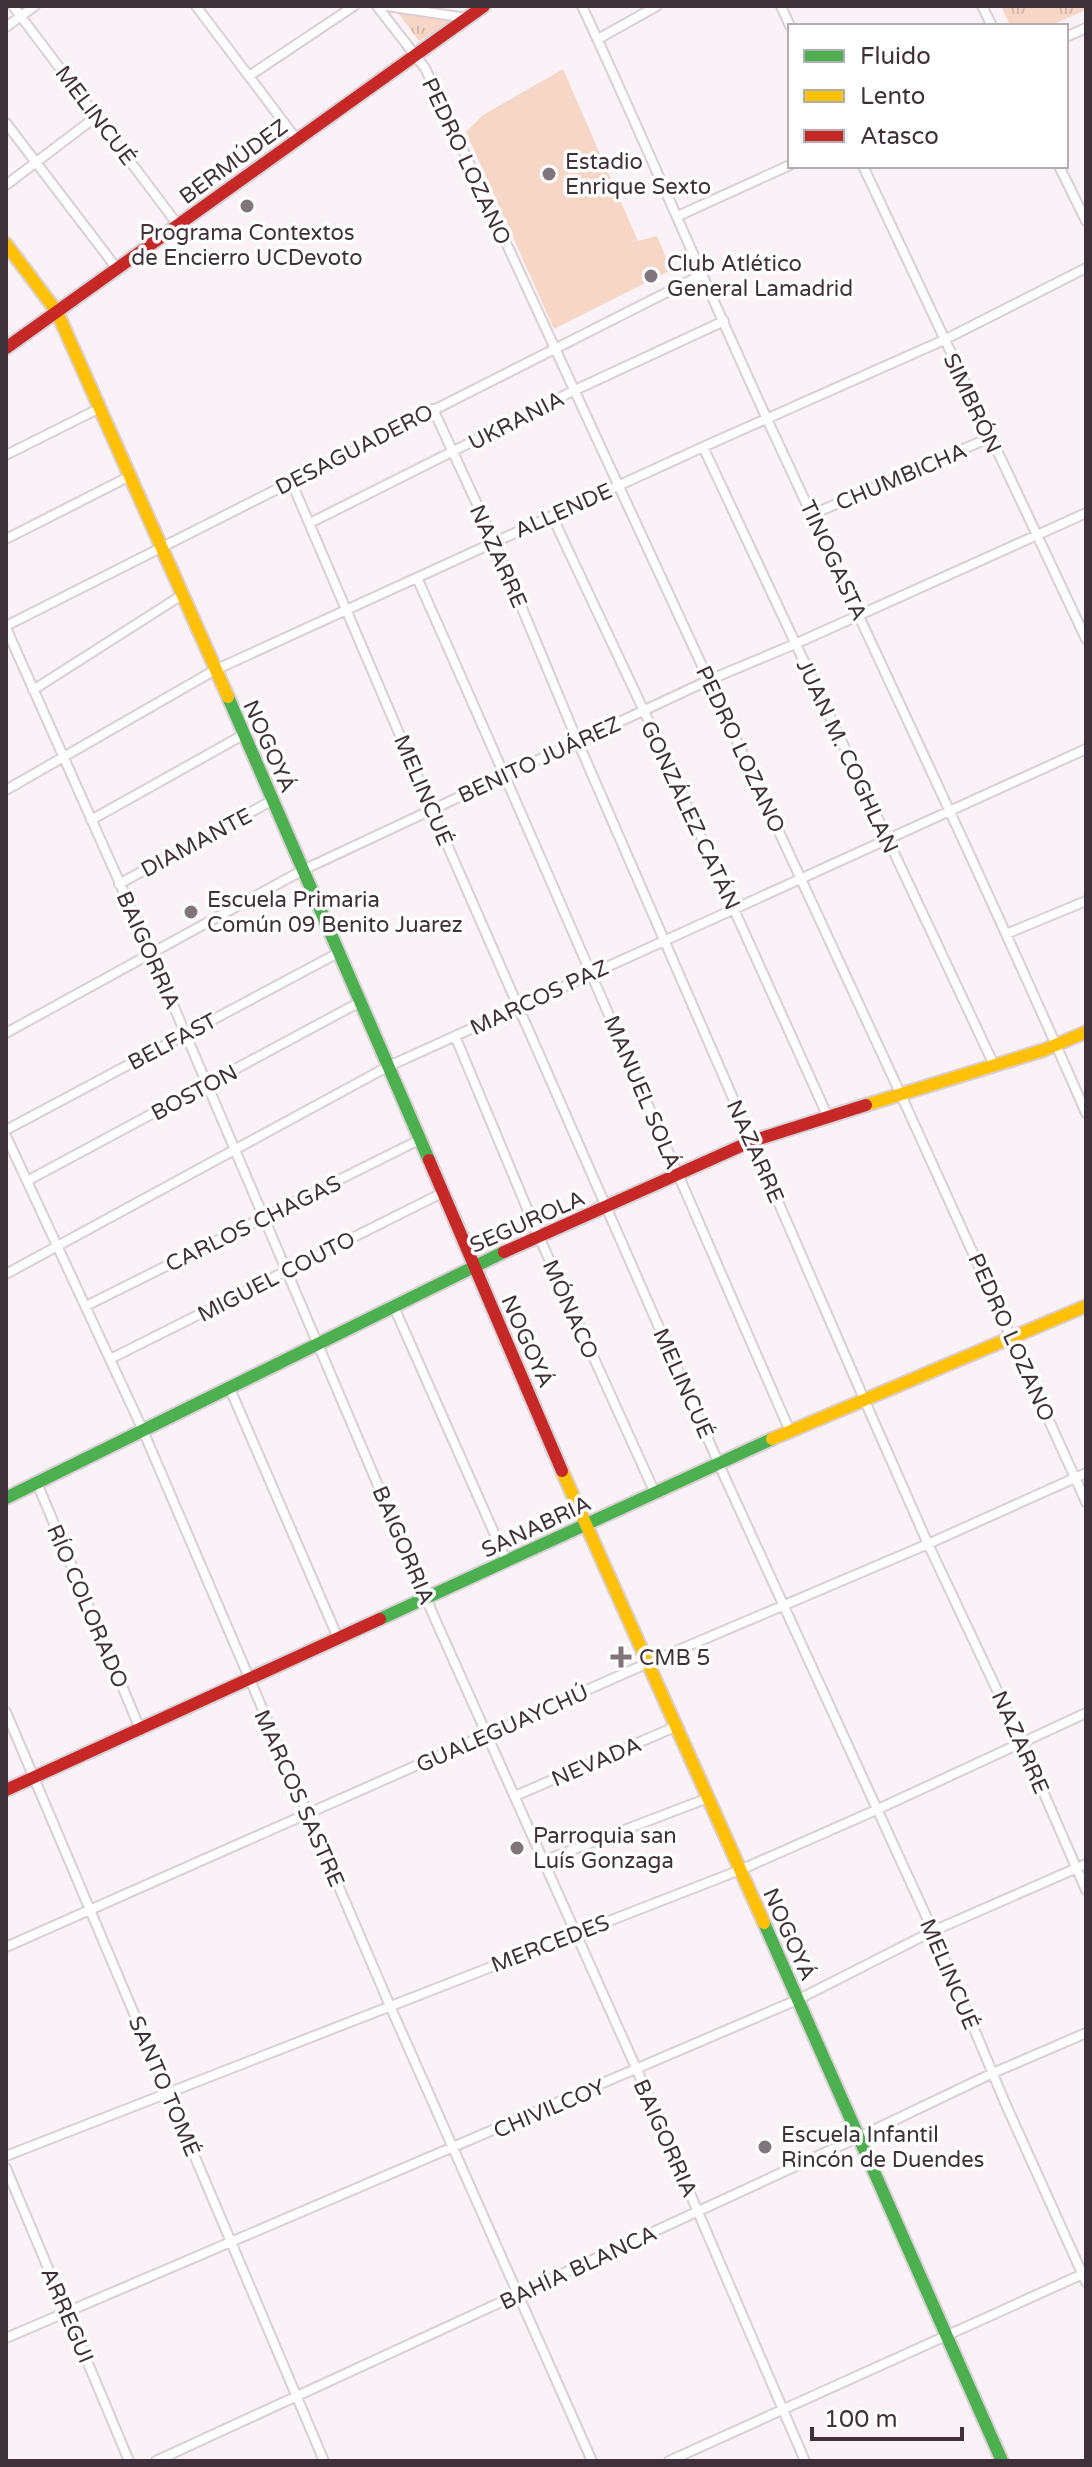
<svg xmlns="http://www.w3.org/2000/svg" width="1092" height="2467" font-family="'Varela Round',sans-serif">
  <defs>
    <pattern id="park-tufts" width="24" height="20" patternUnits="userSpaceOnUse" patternTransform="scale(2)"><rect width="24" height="20" fill="#f6d6c7"/><path d="M3 7l-1-3M5 7V3M7 7l1-3M15 17l-1-3M17 17v-4M19 17l1-3" fill="none" stroke="#d4b8ac"/></pattern>
  </defs>
  <rect width="100%" height="100%" fill="#faf2f6"/>
  <path fill="url(#park-tufts)" d="M393,6L452,21L419,41Z
    M1001,6H1086V10L1049,26H1013L1010,25Z"/>
  <path fill="#f6d6c7" d="M563,69L638,241L657,236L671,270L554,329L466,132L483,115Z"/>
  <g fill="none" stroke-linecap="round" stroke-linejoin="round">
    <defs>
      <path id="street" d="M13,6L178,225
        M196,6L297,140
        M377,6L425,68L901,1095L1086,1502
        M387,6L466,18
        M582,6C646,143 704,282 767,419C874,650 984,880 1086,1113
        M781,6L790,26
        M982,6L992,26
        M6,27L35,6
        M1066,37L1086,28
        M598,39L657,6
        M249,76L354,6
        M6,123L118,270
        M863,166L1086,639
        M1059,166L1086,221
        M6,185L97,116
        M678,216L790,165
        M433,409L494,541L577,740L864,1399L928,1544L1022,1743L1086,1890
        M703,447L994,1065
        M6,455L100,408
        M291,481L431,808L726,1480L933,1931L1006,2105L1086,2282
        M813,514L989,438
        M552,516L644,711L828,1117
        M310,523L573,391L724,321
        M6,539L130,476
        M417,578C544,861 665,1147 790,1431
        M6,626L703,274
        M6,628L151,953L435,1619L637,2070L805,2461
        M33,690L182,595
        M6,790L215,670L703,447L944,340L1086,268
        M91,820L243,735
        M119,884L273,800
        M1006,934L1086,901
        M6,1033L303,870L709,680L795,644L1086,513
        M455,1036L539,1237L655,1493
        M6,1130L338,953
        M6,1136L141,1426L390,2006L592,2461
        M27,1181L360,1002
        M6,1274L387,1067L1086,749
        M86,1306L419,1140
        M394,1307L507,1562
        M110,1359L442,1193
        M230,1389L338,1638
        M37,1483L140,1729
        M6,1712L324,2461
        M515,1796L677,1726
        M543,1861L708,1798
        M6,1947L648,1663L928,1544L1086,1473
        M6,2156L740,1870L876,1810L1086,1713
        M6,2168L129,2461
        M6,2338L797,2000L933,1931L1086,1864
        M156,2461L859,2137L993,2073L1086,2033
        M669,2461L1085,2273"/>
      <path id="fast" d="M228,697L429,1160
        M6,1498L504,1252
        M380,1619L772,1439
        M764,1923L1002,2461"/>
      <path id="slow" d="M6,244L57,312L228,697
        M866,1105L1044,1050L1086,1032
        M772,1439L1086,1306
        M562,1471L764,1923"/>
      <path id="jam" d="M6,348L484,6
        M429,1160L562,1471
        M504,1252L752,1141L866,1105
        M6,1790L380,1619"/>
    </defs>
    <use href="#street" stroke="#d9cfd4" stroke-width="12"/>
    <use href="#fast" stroke="#d9cfd4" stroke-width="16"/>
    <use href="#slow" stroke="#d9cfd4" stroke-width="16"/>
    <use href="#jam" stroke="#d9cfd4" stroke-width="16"/>
    <use href="#street" stroke="#fefdfe" stroke-width="8"/>
    <use href="#fast" stroke="#4caf50" stroke-width="12"/>
    <use href="#slow" stroke="#ffc107" stroke-width="12"/>
    <use href="#jam" stroke="#c62828" stroke-width="12"/>
  </g>
  <g fill="#80757b" stroke="#fff" stroke-width="3">
    <circle cx="549" cy="174" r="8"/>
    <circle cx="247" cy="206" r="8"/>
    <circle cx="651" cy="276" r="8"/>
    <circle cx="191" cy="912" r="8"/>
    <path d="M617 1645h8v8h8v8h-8v8h-8v-8h-8v-8h8z"/>
    <circle cx="517" cy="1848" r="8"/>
    <circle cx="765" cy="2147" r="8"/>
  </g>
  <g text-anchor="middle" stroke-width="7" stroke-linejoin="round" paint-order="stroke">
    <g font-size="22" fill="#3f3139" stroke="#fff">
      <text transform="translate(96 115) rotate(53)" y="8">MELINCUÉ</text>
      <text transform="translate(233 161) rotate(-36)" y="8">BERMÚDEZ</text>
      <text transform="translate(467 161) rotate(65)" y="8">PEDRO LOZANO</text>
      <text transform="translate(973 403) rotate(65)" y="8">SIMBRÓN</text>
      <text transform="translate(516 420) rotate(-27)" y="8">UKRANIA</text>
      <text transform="translate(354 449) rotate(-27)" y="8">DESAGUADERO</text>
      <text transform="translate(901 476) rotate(-23)" y="8">CHUMBICHA</text>
      <text transform="translate(563 510) rotate(-24)" y="8">ALLENDE</text>
      <text transform="translate(499 556) rotate(66)" y="8">NAZARRE</text>
      <text transform="translate(834 560) rotate(65)" y="8">TINOGASTA</text>
      <text transform="translate(270 746) rotate(66)" y="8">NOGOYÁ</text>
      <text transform="translate(741 749) rotate(65)" y="8">PEDRO LOZANO</text>
      <text transform="translate(848 756) rotate(65)" y="8">JUAN M. COGHLAN</text>
      <text transform="translate(539 759) rotate(-25)" y="8">BENITO JUÁREZ</text>
      <text transform="translate(424 790) rotate(67)" y="8">MELINCUÉ</text>
      <text transform="translate(691 815) rotate(65)" y="8">GONZÁLEZ CATÁN</text>
      <text transform="translate(196 842) rotate(-28)" y="8">DIAMANTE</text>
      <text transform="translate(149 950) rotate(66)" y="8">BAIGORRIA</text>
      <text transform="translate(539 997) rotate(-25)" y="8">MARCOS PAZ</text>
      <text transform="translate(172 1041) rotate(-28)" y="8">BELFAST</text>
      <text transform="translate(194 1092) rotate(-28)" y="8">BOSTON</text>
      <text transform="translate(643 1092) rotate(67)" y="8">MANUEL SOLÁ</text>
      <text transform="translate(756 1151) rotate(66)" y="8">NAZARRE</text>
      <text transform="translate(527 1221) rotate(-24)" y="8">SEGUROLA</text>
      <text transform="translate(253 1223) rotate(-26)" y="8">CARLOS CHAGAS</text>
      <text transform="translate(276 1276) rotate(-27)" y="8">MIGUEL COUTO</text>
      <text transform="translate(571 1309) rotate(66)" y="8">MÓNACO</text>
      <text transform="translate(1012 1337) rotate(66)" y="8">PEDRO LOZANO</text>
      <text transform="translate(528 1341) rotate(66)" y="8">NOGOYÁ</text>
      <text transform="translate(684 1383) rotate(66)" y="8">MELINCUÉ</text>
      <text transform="translate(536 1526) rotate(-25)" y="8">SANABRIA</text>
      <text transform="translate(404 1545) rotate(67)" y="8">BAIGORRIA</text>
      <text transform="translate(88 1606) rotate(67)" y="8">RÍO COLORADO</text>
      <text transform="translate(502 1728) rotate(-24)" y="8">GUALEGUAYCHÚ</text>
      <text transform="translate(1021 1742) rotate(66)" y="8">NAZARRE</text>
      <text transform="translate(596 1761) rotate(-23)" y="8">NEVADA</text>
      <text transform="translate(300 1798) rotate(66)" y="8">MARCOS SASTRE</text>
      <text transform="translate(790 1934) rotate(66)" y="8">NOGOYÁ</text>
      <text transform="translate(550 1943) rotate(-21)" y="8">MERCEDES</text>
      <text transform="translate(950 1974) rotate(67)" y="8">MELINCUÉ</text>
      <text transform="translate(165 2086) rotate(67)" y="8">SANTO TOMÉ</text>
      <text transform="translate(549 2108) rotate(-23)" y="8">CHIVILCOY</text>
      <text transform="translate(666 2138) rotate(66)" y="8">BAIGORRIA</text>
      <text transform="translate(578 2267) rotate(-25)" y="8">BAHÍA BLANCA</text>
      <text transform="translate(68 2315) rotate(67)" y="8">ARREGUI</text>
    </g>
    <g font-size="22" fill="#3f3139" stroke="#fff" text-anchor="start">
      <text x="565" y="169">Estadio<tspan x="565" dy="25">Enrique Sexto</tspan></text>
      <text x="247" y="240" text-anchor="middle">Programa Contextos<tspan x="247" dy="25">de Encierro UCDevoto</tspan></text>
      <text x="667" y="271">Club Atlético<tspan x="667" dy="25">General Lamadrid</tspan></text>
      <text x="207" y="907">Escuela Primaria<tspan x="207" dy="25">Común 09 Benito Juarez</tspan></text>
      <text x="639" y="1665">CMB 5</text>
      <text x="533" y="1843">Parroquia san<tspan x="533" dy="25">Luís Gonzaga</tspan></text>
      <text x="781" y="2142">Escuela Infantil<tspan x="781" dy="25">Rincón de Duendes</tspan></text>
    </g>
  </g>
  <rect width="1092" height="2467" fill="none" stroke="#3f3139" stroke-width="16"/>
  <rect x="788" y="24" width="280" height="144" fill="#ffffff" stroke="#b2adb0" stroke-width="2"/>
  <rect x="804" y="50" width="40" height="12" fill="#4caf50" stroke="#b2adb0" stroke-width="2"/>
  <text x="860" y="64" font-size="24" fill="#3f3139">Fluido</text>
  <rect x="804" y="90" width="40" height="12" fill="#ffc107" stroke="#b2adb0" stroke-width="2"/>
  <text x="860" y="104" font-size="24" fill="#3f3139">Lento</text>
  <rect x="804" y="130" width="40" height="12" fill="#c62828" stroke="#b2adb0" stroke-width="2"/>
  <text x="860" y="144" font-size="24" fill="#3f3139">Atasco</text>
  <path d="M812 2427v12h150v-12" fill="none" stroke="#3f3139" stroke-width="4"/>
  <text x="824" y="2427" font-size="24" fill="#3f3139" stroke="#ffffff" stroke-width="6" paint-order="stroke">100 m</text>
</svg>
